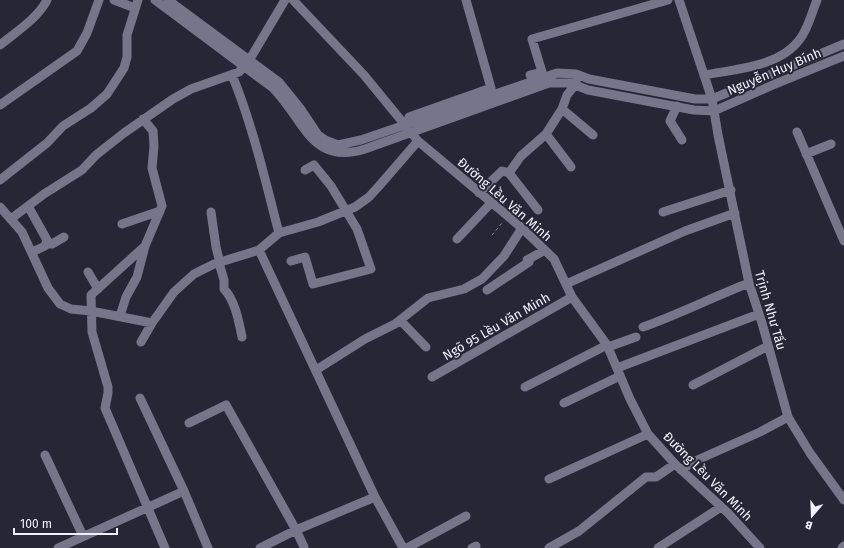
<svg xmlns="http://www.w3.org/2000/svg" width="844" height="548" font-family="'Fira Sans',sans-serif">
  <rect width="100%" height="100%" fill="#272637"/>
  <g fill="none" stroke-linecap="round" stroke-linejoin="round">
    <path stroke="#8e8d9c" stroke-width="1" stroke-dasharray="3 3" stroke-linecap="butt" d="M492,235L502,223"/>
    <path stroke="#76758a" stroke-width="9" d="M114,0L135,8
      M155,0L273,88C304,119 311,166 365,149L549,83H570L588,90L694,110L714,111L775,84L844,56
      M168,0L279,82L300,108L318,135L325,140L338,145L361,140L557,73L576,74L589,79L695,99H712L844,44
      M293,0L364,75L418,141L522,228L554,259L572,297L607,345L630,399L648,434L675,464L728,513L760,548
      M679,0L712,99L718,135L749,283L762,323L788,417L810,453L844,500
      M0,45C16,32 38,18 47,0
      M232,75C253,126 265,180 279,233
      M530,75L542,72L532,39L668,0
      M705,75C736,69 780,67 800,39C808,29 812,12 817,0
      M0,105L77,51L87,33L99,0
      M677,106L670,121L682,140
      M562,109L593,135
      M409,117L491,88L466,0
      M797,132L844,241
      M546,134L571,167
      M806,154L831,144
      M509,173L538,210
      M0,180L47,143L63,126L91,108L107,94L124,68L127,57V35L138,0
      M479,193L502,171L509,173L521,156L546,134L562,109L567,95L576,84V79
      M28,206L47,240L45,246L32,252
      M0,207L22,232L48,288L60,304L71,309L91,311L152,323L174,292L194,274L214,264L259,250L279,233L318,222L355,207L369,197L379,186L418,141
      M211,212L216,247L220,263
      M663,212L731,190
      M12,218L44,194L82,170L96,155L124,133L173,99L191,89L239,72L250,59L285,0
      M122,224L160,211
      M457,239L491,203
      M47,244H52L64,237
      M145,246L91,295L92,332L108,387V393L105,408L165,548
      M259,250L375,497L403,548
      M291,261L305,257L313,284L371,269L357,229L331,186L314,165L305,170
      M219,263L224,280V289C235,300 239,322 242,337
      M88,272L98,289
      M566,284L685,231L735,213
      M487,290L529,262L527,260L545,250
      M120,316L126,297L137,277L145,246L162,206L152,168L154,146L153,131L143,119
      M400,320L426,347
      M643,327C679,314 713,297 749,283
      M141,342L152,323
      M608,347L636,337
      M617,368L759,314
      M316,370L365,339L395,324L428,298L464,289L482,279L504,256L522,228
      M432,377L572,297
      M693,385L768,346
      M525,387L607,345
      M140,398L184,491L208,548
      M564,403L620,376
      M189,423L226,405L296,530L304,547
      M45,455L83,536
      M681,470L693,462L760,432L788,417
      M549,479L648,434
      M58,548L184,491
      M260,548L296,530L375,497
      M407,548L466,516
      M472,548L476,546
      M549,548L579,531L646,477H656L675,464
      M658,548L721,507
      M842,548L844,546"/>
  </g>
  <g text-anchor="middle" stroke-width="4" stroke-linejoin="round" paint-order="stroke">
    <g font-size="13" fill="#f1f0fd" stroke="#272637">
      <text transform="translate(774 71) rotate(-23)" y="5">Nguyễn Huy Bính</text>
      <text transform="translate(505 199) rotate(41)" y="5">Đường Lều Văn Minh</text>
      <text transform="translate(771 310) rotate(74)" y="5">Trịnh Như Tấu</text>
      <text transform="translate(496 326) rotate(-30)" y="5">Ngõ 95 Lều Văn Minh</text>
      <text transform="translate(708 476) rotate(45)" y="5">Đường Lều Văn Minh</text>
    </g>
  </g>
  <g transform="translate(812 516) rotate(199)" stroke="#272637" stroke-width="3" paint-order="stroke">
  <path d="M0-3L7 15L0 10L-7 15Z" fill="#f1f0fd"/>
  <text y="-6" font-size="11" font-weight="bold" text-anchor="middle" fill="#f1f0fd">B</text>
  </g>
  <path d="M14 528v6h103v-6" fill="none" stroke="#f1f0fd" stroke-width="2"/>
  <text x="20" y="528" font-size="12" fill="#f1f0fd" stroke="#272637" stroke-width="3" paint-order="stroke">100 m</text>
</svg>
